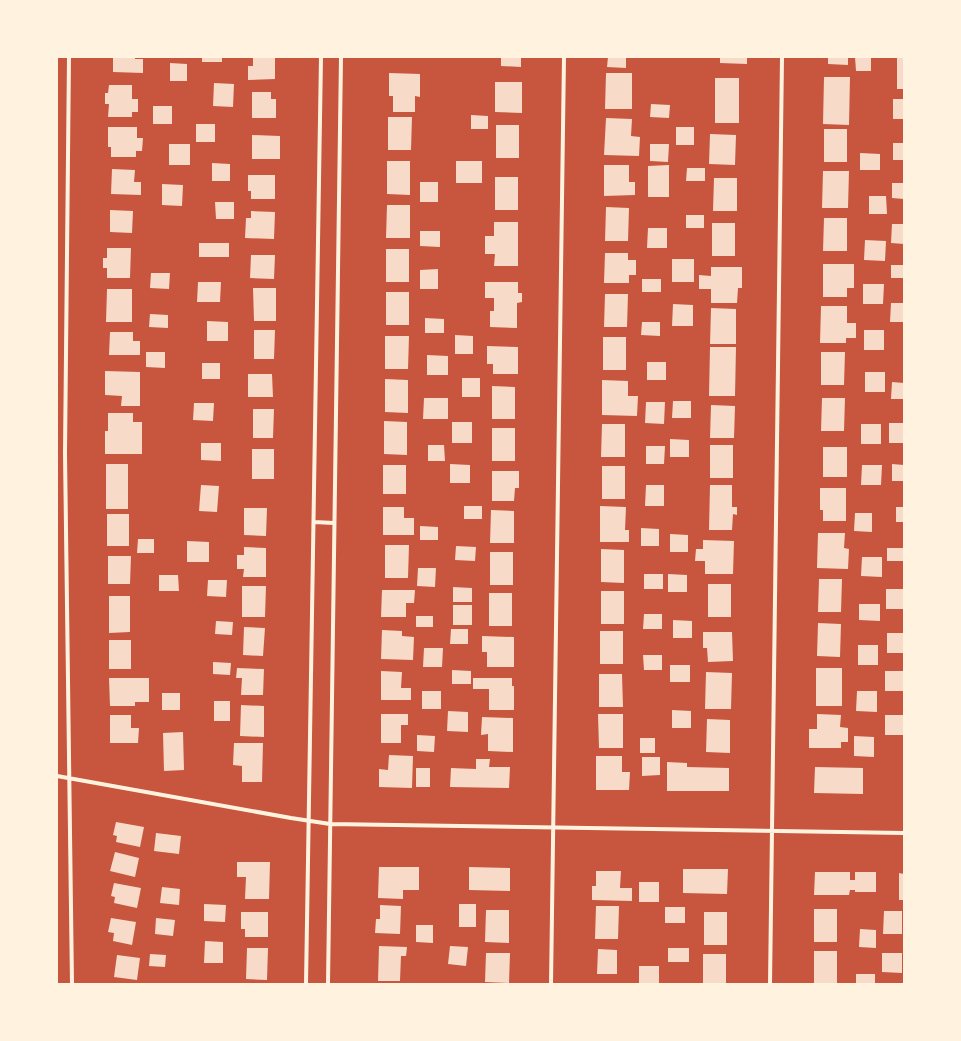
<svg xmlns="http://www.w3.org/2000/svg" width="961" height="1041" font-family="'Golos Text',sans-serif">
  <rect width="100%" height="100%" fill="#c8553d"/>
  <path fill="#f7dbc8" d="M113,57H135V59H143V73L113,72Z
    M202,57H222V62H202Z
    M253,57H275V79L248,80V66H253Z
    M501,57H521V67L501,66Z
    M608,57H626V68L607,67Z
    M720,57H747V64L720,63Z
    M828,57H848V65L828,64Z
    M855,57H871V71H856Z
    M897,58H904V89H897Z
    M170,63L187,64V81H170Z
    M389,73L420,74V97L415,96V112H393V96H389Z
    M606,73H632V109H605Z
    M824,77H850L849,125L823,124Z
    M715,78H739V123H715Z
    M495,82H522V113L495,112Z
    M214,83L234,84L233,107L213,106Z
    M109,85H132V99H138V112H132V117H108L109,104H105V93H108Z
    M252,92H271V99H276V118H252Z
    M893,99H904V119H893Z
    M651,104L670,105L669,118L650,117Z
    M153,106H172V124H153Z
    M471,115L488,116V129H471Z
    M388,117H412L411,150H388Z
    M606,118L632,119L631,136L640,137L639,156L604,155Z
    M196,124H215V142H196Z
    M496,125H519V158H496Z
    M108,127H137V138H143L142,151H136V157H111V147H108Z
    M676,127H694V145H676Z
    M824,129H847V162H824Z
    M710,134L736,135L735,165L709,164Z
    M252,135L280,136V159H252Z
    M893,143H904V160H893Z
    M169,144H190V165H169Z
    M650,144H669L668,162L650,161Z
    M860,153L880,154V170H860Z
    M387,161H410V195L387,194Z
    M456,161H482V183H456Z
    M212,163L230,164V181H212Z
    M604,165H629V182H635V195L604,196Z
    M669,165V197H648V166Z
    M687,168H705V181H686Z
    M112,169L135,170L134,182H141V195L111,194Z
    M823,171H849L848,208H822Z
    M248,175H275V199H251V191H248Z
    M495,177H518V210H495Z
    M714,178H737V211H713Z
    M420,182H438V202H420Z
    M892,183H904V199L892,198Z
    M162,184L183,185L182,206L162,205Z
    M869,196H886L887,214H869Z
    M215,202H234V219H216Z
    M387,205H410V238H386Z
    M606,207L629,208L628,241H605Z
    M110,210L133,211L132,233L110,232Z
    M251,211L275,212L274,239L245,238L246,218H251Z
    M686,215H704V228H686Z
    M824,218H847V251H823Z
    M494,222H518V266H494L495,254H485V236H494Z
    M712,223H735V256H712Z
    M892,224H904V244L891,243Z
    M648,228H667V248H647Z
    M420,231H440V247L420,246Z
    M865,240L886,241L885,261L864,260Z
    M199,243H229V257H199Z
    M107,248H131L130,278H107V268H103V258H107Z
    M386,249H409V282H386Z
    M605,253H628V260H636V275H629V283H604Z
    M251,255H275L274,279L250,278Z
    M672,259H694V282H672Z
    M823,264H854V288H847V297H823Z
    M891,265H904V278H891Z
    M711,267H742V288H738L737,303H711V289H699V275L711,276Z
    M438,269V289H420V270Z
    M151,273H170L169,289L150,288Z
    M642,279H661V292H642Z
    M198,282H221L220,302H197Z
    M485,282H518V293H522V302L517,303V328L490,327V311H494V298H485Z
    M863,284H884L883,304H863Z
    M253,288H276V321H254Z
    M107,289H132V322H106Z
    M386,292H409V325H386Z
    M605,294H628L627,327H604Z
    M891,303H904V322H890Z
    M673,304L693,305V326H672Z
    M821,306H847V323H856V338H846V343H820Z
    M711,308L736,309V344H710Z
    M150,314L168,315V328L149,327Z
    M425,318L444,319V333H425Z
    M207,321L228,322V341H207Z
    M642,322H660V336L641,335Z
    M254,330H275L274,359H254Z
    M864,330H884V350H864Z
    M110,332H133V341H140V355H109Z
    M455,335L473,336V354H455Z
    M385,336H409L408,369H385Z
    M603,337H626V370H603Z
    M487,346L518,347V374H493V364H487Z
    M710,347H736L735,396H709Z
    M146,352H165V368L146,367Z
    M821,352H845L844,385H821Z
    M427,355L448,356V375H427Z
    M647,362H666V380H647Z
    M202,363H220V379H202Z
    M105,371L140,372V406H121L122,396L105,395Z
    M865,372H885V392H865Z
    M248,374H272L273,397H248Z
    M462,378H480V397H462Z
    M385,379L408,380V413L385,412Z
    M602,380L628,381V396H638L637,416L602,415Z
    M892,382L904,383V399H891Z
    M492,386L515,387V419H492Z
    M424,398H448V419H423Z
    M822,398H845L844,431H821Z
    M673,401H691V418H672Z
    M646,402H665L664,424L645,423Z
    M194,403H214L213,421L193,420Z
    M711,405L735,406L734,438H710Z
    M253,409H274L273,438H253Z
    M108,413H133V422H142V454H105V431H108Z
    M384,421L407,422V455L384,454Z
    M452,422H472V443H452Z
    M889,423H904V443H889Z
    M602,424H625V457H601Z
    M861,424H881V444H861Z
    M492,428H515V461H492Z
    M670,439L689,440V457H670Z
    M201,443H221V461L201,460Z
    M428,445H444L445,461H428Z
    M710,445H733V478H710Z
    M646,446H665L664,464H646Z
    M823,447H847V477H823Z
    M252,449H274V479H252Z
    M106,464H128V509H106Z
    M450,464L470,465V483H450Z
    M892,464L904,465V481H892Z
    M383,465H406V494H383Z
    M862,465H882L881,485H861Z
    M602,466H625V499H602Z
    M492,471H519V488H515L514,501H492Z
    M201,485L219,486L217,512L199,511Z
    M646,485H664V506H645Z
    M710,485H732V507H737V515L733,514L732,530H709Z
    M820,488H846V521H823V510H820Z
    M464,506H482V519H464Z
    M600,506L626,507L625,530H629V542H600Z
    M383,507H404V518H414V535H383Z
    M896,507H904V522H896Z
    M244,508H267L266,536L244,535Z
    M491,510L514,511V543H490Z
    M855,513H872V532L854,531Z
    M107,514H129V546H107Z
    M420,526L438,527V540H420Z
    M641,528L659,529V546H641Z
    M818,533H845L844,548L849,549L848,569L817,568Z
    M670,534L688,535V552H670Z
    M138,539H154V553H137Z
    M703,540L734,541L733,574H705V561H695L696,549H703Z
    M187,541L209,542V562H187Z
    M385,545H409L408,578H385Z
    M456,546L476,547L475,561L455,560Z
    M244,547L266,548V577H243L244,569H237V555H244Z
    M887,548H904V561H887Z
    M601,549L624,550V583L601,582Z
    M490,552H513V585H490Z
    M108,556H131L130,584H108Z
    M862,557H882V577L861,576Z
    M418,568H436L435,587L417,586Z
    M644,574H663V589H644Z
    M668,574L687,575V592H668Z
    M159,575H178L179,591H159Z
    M819,579H842L841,612H818Z
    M208,580H227L226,597L207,596Z
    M708,584H731V617H708Z
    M242,586H266L265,617H242Z
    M453,587L472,588V602H453Z
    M886,589H904V609H886Z
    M382,590H415L414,603H406V617H381Z
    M601,591H624V624H601Z
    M489,593H512V626H489Z
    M109,596H130V632L109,633Z
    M859,604H880V621L859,620Z
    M453,605H472V625H453Z
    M644,614H662V629H643Z
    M416,616H433V627H416Z
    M673,620L692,621V638H673Z
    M216,621L233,622L232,635L215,634Z
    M818,623L841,624L840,657L817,656Z
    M244,627L265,628L263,656L243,655Z
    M451,629H468V644H450Z
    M382,630L402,631V636L414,637L413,660L381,659Z
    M600,631H623V664H600Z
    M703,632H732L733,661L708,662L707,648H703Z
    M887,633H904V653H887Z
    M482,636L514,637V667H487V652H482Z
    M109,640H131V669H109Z
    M858,645H878V665H858Z
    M424,648H443L442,667H423Z
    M643,655H662V670H644Z
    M213,662L231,663L230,675L213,674Z
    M670,665H690V682H670Z
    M237,668L264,669L263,695H241L242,678H236Z
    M816,668H842V706H816Z
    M452,670L471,671V684H452Z
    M381,671L402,672L401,688H411V700H381Z
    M885,671H904V691H885Z
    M706,672L732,673L731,709H705Z
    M599,674H622L623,707H599Z
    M109,678H149V702H135V706H110Z
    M473,678H512V686H514V710H489V689H473Z
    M422,691H441V709H422Z
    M857,691H877V712L856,711Z
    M162,693H180V710H162Z
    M214,701H230V721H214Z
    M241,705L264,706V737L240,736Z
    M672,710L691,711V728H672Z
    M448,711L468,712V732L447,731Z
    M381,714H408V725H401V743H381Z
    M598,714H623V748H599Z
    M817,714L841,715L840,727L848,728V742H841V748H809V729H817Z
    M110,715H131V728H139L138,743H110Z
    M885,715H904V735H885Z
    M482,717L513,718V752L488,751V734L481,735Z
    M707,719L730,720V753L706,752Z
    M183,732L184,770L164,771L163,733Z
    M417,735L435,736L434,752L417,751Z
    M854,736L874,737V757L854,756Z
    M640,738H655V753H640Z
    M234,743H263L262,782H242V766L233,765Z
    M389,755L413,756L412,788L379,787V769L388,770Z
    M596,756H622V772H630L629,790H596Z
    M642,757H660V775L642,776Z
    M476,759H490L489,767H510L509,788L450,787L451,768L476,769Z
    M667,762L687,763V767L729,768V791H667Z
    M815,767L863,768V794L814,793Z
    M416,768H430V787H416Z
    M116,822L144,827L140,847L116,842L117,836L113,835Z
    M156,833L181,836L179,854L154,851Z
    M115,852L139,858L135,877L110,871Z
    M237,862H270L269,899H245L246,877H237Z
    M379,867H419V890H403V899L378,898Z
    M469,867L510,868V891L469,890Z
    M683,869H728L727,894L683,893Z
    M596,871H621L620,888H632V901L592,900V886H596Z
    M815,872H850V880H855V872H876V892H855V890H850L849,895H814Z
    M899,873L904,874V900H899Z
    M639,882H659V902H639Z
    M114,883L141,888L137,908L114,903L115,897L111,896Z
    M162,887L180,889L179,905L160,903Z
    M204,904L226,905L225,922L204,921Z
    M459,904H476V927H459Z
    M380,905L401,906L400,934L375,933L376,919H380Z
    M596,906H619L618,939H595Z
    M665,907H685V923H665Z
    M814,909H837V942H814Z
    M486,910H509V943L485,942Z
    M884,911H902V934H883Z
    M241,912H268V937H245V929H241Z
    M704,912H727V945H704Z
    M111,918L136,922L132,945L113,941L114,933L108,932Z
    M156,918L175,920L173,936L155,934Z
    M416,925H433V943L416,942Z
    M860,929L876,930V948L859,947Z
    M205,941L223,942V963H204Z
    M379,946L407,947L406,956H401L400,981H378Z
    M450,946L468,947L466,966L448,964Z
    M247,948H268L267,980L246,979Z
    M668,948H689V962H668Z
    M598,949L617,950V974H597Z
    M814,951H837V984H814Z
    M486,953H510L509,983L485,982Z
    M882,953H902V973L882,972Z
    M150,954L166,955L165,967L149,966Z
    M703,954H726V984H703Z
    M117,955L140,958L137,980L114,977Z
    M639,966H659V984H639Z
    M856,974H875V984H856Z"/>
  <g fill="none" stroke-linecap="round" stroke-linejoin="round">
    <path stroke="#fff3e0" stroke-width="4" d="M69,57L65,453L72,984
      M314,522L334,523
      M57,776L291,818L330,824L904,833
      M306,984L321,57
      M328,984L341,57
      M551,984L564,57
      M770,984L782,57"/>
  </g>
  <rect width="961" height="1041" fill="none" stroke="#fff3e0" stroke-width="116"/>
</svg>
